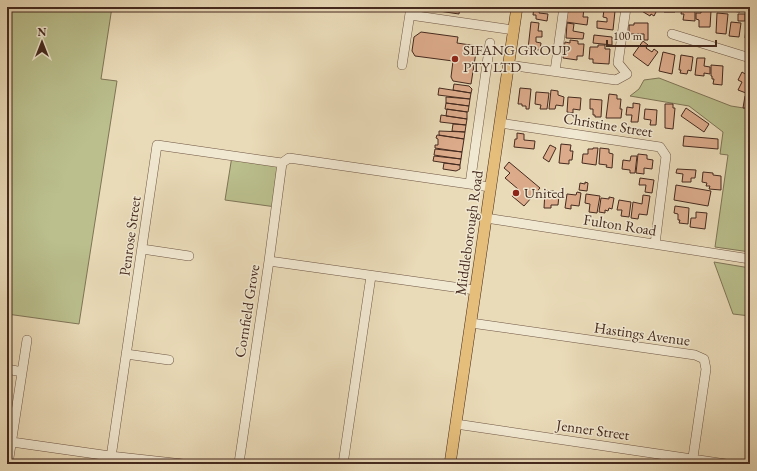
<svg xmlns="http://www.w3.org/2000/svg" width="757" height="471" font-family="'EB Garamond',serif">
  <rect width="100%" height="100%" fill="#eadbb8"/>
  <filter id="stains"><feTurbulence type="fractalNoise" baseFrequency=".005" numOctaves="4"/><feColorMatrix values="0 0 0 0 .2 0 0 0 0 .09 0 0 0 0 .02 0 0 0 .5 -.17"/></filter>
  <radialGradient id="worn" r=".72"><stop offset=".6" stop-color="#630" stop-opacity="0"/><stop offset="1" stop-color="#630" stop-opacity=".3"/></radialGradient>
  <path fill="#babf8d" stroke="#7f7456" d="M7,7H112L101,79L117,81L79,324L7,314Z
    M659,78L731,106L750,109V252L715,247L728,155L720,154L723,132L689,106L630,96L639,89L644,80Z
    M232,156L282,163L276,207L225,200Z
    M714,262L750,268V316L733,314Z"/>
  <path fill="#ddac8c" stroke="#44291e" d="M428,7H460L459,14L432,10Z
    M534,7H549V10L540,9L539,13L548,14L547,21L536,19V15H533Z
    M568,7L584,8L583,17H588L587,25L566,22Z
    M638,7H656L658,8L654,16L651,14L650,16L640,10L641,8Z
    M665,7H675V12H664Z
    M682,7H693V11H695V21L683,20L684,14H681Z
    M731,7H740V12L731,11Z
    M604,10L615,11L613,30L597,28V21L607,22V18L603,17Z
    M701,10L711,11L710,27H699V20L696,19V13H701Z
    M717,13L728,14L726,34L716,33Z
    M738,14H745V21H738Z
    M747,17H750V38H745Z
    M531,22L539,23L538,31H542V37H536V42L541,43L540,50L528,49Z
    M731,22L741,23L739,37L729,36Z
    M567,23L574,24L573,31L584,33L583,39L566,38Z
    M634,23H648V40H644V34H629V25H634Z
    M421,32L458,37L457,43L477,46L471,84L453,81L451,77L453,61L415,56L412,51L414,37Z
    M594,35L612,37V45L593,43Z
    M570,40L578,41V44H584L583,56H577V60L563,58L565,42L570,43Z
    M643,41L648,45L646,48L652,52L654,49L658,52L648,66L633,55Z
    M598,45H605V49H610L609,64L593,63V59H589L590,47H598Z
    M663,52L675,55L672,74L659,71Z
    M681,55L693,57L691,71L688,70L687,74L680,73L681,70H679Z
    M697,58H705L704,66L710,67V74L704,73V76L695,75Z
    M711,65L723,66L722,85L713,84L714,79H712V76H711Z
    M742,72L750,77V86L746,93L738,90L742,82L738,80Z
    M454,84L469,86L472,89L471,93L453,90Z
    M439,88L471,93L470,99L438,95Z
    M520,88L531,89L529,109H526V106H522V104H518Z
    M551,90L558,91V95L564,97L563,106L556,105L555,109H549Z
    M536,92L549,93L547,109H540L541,105L535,104Z
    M609,94L617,95V99H621L620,109H622L621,118H606Z
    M745,96H750V108H743Z
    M446,97L470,99L469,106L446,103Z
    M568,97L581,98L580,110L573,109V113L567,112Z
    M590,99L602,100L601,117H595V115H593V109H590Z
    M446,103L469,106L468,112L445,109Z
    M633,103L640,104L638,122H631L632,115H626L627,107L633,108Z
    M665,104H673V108H675L673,129L665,128Z
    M686,108L709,124L704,132L681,116Z
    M447,109L467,112V119L446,116Z
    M645,109L657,110L656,125H650L651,120L644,119Z
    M441,115L467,119L466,125L440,122Z
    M453,124L466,125L465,132L452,131Z
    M439,131L465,132L464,139L439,135Z
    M517,133L524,134V140L535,141L534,149L514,147L515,139H517Z
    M437,135L464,139L462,152L435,148V145H438V139L436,138Z
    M684,136L718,139V149L683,146Z
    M561,144L571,145L570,151H573L572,160H569V164L559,163Z
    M550,145L556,148L549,162L543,158Z
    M593,148H598L596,165L582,163L583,154H588V149H593Z
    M600,148L609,149V153L613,154L612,168L606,167L607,165L599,164Z
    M435,149L462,152L461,159L434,155Z
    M638,154L647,155V159L653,160L652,169L644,168V174L636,173Z
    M434,156L461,159L460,165L433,161Z
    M631,156H637L635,173H630V170L622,169L623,160L630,161Z
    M509,162L540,188L524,206L512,196L518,189L505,178L510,173L504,168Z
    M444,163L460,165V169L456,171L443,169Z
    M677,169L696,170L695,178H691V182H682L683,174L676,173Z
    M703,172L713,173V175L721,176V190L709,189L710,186H706L707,183L702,182Z
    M640,178L654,180L652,193L645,192L646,185H639Z
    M585,182L588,183L587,191L579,190L580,183L585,184Z
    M676,185L711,191L708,206L674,200Z
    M545,191H554V194L559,195L558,205H551V208H544Z
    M577,192L581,193L579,206L571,205V209L565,208L567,194L576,195Z
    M586,194L600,196L597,213L589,212L590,204L585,203Z
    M643,195L650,196L647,215L639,214L638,219L631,218L633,202L642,204Z
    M609,197L614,198L612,209L609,208L608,211L605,210V213L599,212L601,198L609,199Z
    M619,200L631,202L629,217L621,216L622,210H617Z
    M675,206L689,208L688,224L679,223L680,220H678V214L674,213Z
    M696,212L707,213L705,229L690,227L691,218H696Z"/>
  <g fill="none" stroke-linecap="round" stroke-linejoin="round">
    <defs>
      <path id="minor" d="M410,15L513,30
        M672,34L750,58
        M402,65L411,7
        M508,65L616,80L627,74L618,63L626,8L620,7
        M555,71L564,7
        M500,123L660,147L666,156L655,244
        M282,163L289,158L490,187
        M470,184L490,43
        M486,218L750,259
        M142,249L189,256
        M269,261L475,290
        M471,323L695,355L704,359L706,369L692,464
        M126,354L169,360
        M7,369L22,372
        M456,424L726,464
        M12,442L110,456L183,464
        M239,463L269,261L282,163
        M8,464L27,340
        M110,464L157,145L282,163
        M343,464L371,276"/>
      <path id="major" d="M450,464L517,7"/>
    </defs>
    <use href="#minor" stroke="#6e5644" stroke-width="10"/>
    <use href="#major" stroke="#44291e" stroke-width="12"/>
    <use href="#minor" stroke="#f1e8d1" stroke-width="9"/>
    <use href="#major" stroke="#e5be7c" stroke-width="11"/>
  </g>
  <g fill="#8f2418" stroke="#f1e8d1" stroke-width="1.5">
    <circle cx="455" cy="59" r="4"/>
    <circle cx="516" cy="193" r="4"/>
  </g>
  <g text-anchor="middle" stroke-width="3" stroke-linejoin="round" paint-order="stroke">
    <g font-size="15" fill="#44291e" stroke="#f1e8d1" text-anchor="start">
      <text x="463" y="55">SIFANG GROUP<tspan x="463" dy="17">PTY LTD</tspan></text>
      <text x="524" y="198">United</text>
    </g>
    <g font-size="15" fill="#44291e" stroke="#f1e8d1">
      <text transform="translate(608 125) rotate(9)" y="5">Christine Street</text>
      <text transform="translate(620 225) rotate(9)" y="5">Fulton Road</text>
      <text transform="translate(469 233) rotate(-82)" y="5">Middleborough Road</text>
      <text transform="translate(130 236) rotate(-82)" y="5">Penrose Street</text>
      <text transform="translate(247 311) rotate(-81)" y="5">Cornfield Grove</text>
      <text transform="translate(642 334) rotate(8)" y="5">Hastings Avenue</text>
      <text transform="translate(593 430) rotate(8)" y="5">Jenner Street</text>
    </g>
  </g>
  <rect width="757" height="471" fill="none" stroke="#eadbb8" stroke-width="24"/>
  <rect x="8" y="8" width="741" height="455" fill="none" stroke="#44291e" stroke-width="2"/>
  <rect x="12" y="12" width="733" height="447" fill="none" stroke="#44291e"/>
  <g transform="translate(42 42)" stroke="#f1e8d1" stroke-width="3" paint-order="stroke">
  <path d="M0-3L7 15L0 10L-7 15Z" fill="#44291e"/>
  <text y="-6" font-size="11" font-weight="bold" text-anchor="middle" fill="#44291e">N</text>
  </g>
  <path d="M607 40v6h109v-6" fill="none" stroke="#44291e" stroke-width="2"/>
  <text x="613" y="40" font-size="12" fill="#44291e" stroke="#f1e8d1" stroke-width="3" paint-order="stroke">100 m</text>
  <rect width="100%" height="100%" filter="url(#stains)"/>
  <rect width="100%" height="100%" fill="url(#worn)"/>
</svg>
